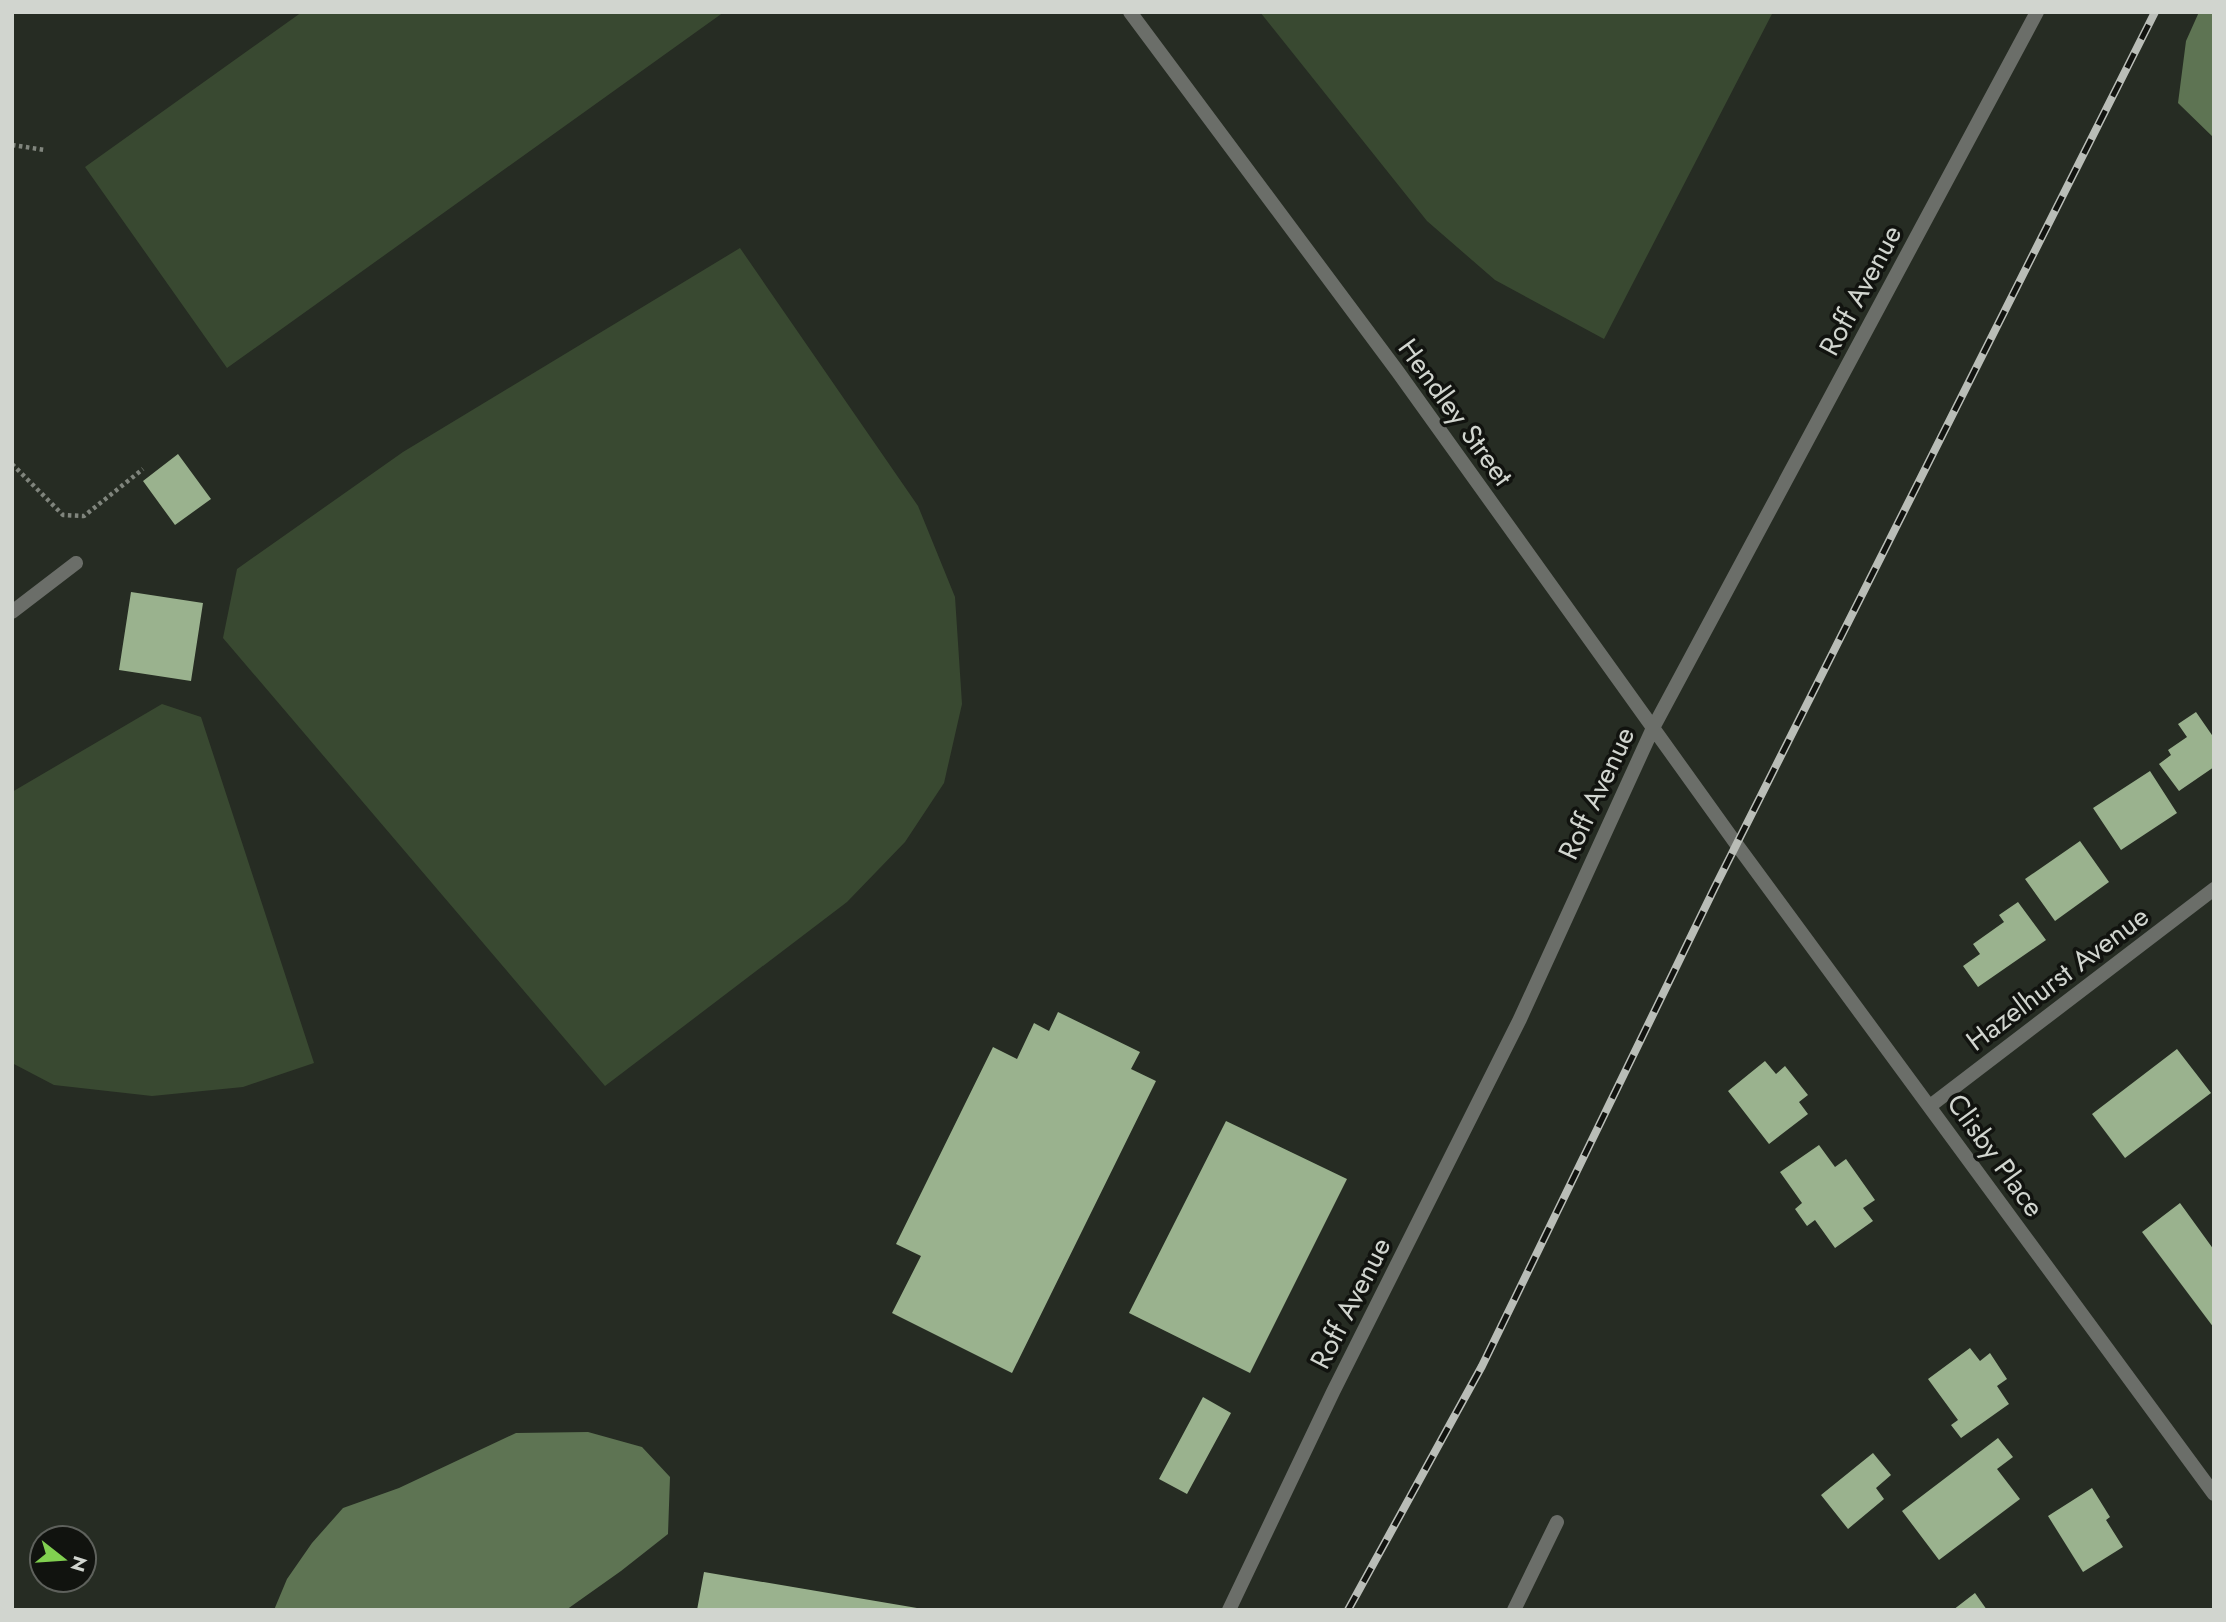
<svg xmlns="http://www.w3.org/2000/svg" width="2226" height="1622" font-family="Jost,sans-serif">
  <rect width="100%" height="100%" fill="#262c23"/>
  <path fill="#394931" d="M302,12H724L227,368L85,167Z
    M1260,12H1773L1604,339L1495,280L1427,221Z
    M740,248L918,506L955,597L962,704L944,783L905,842L847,902L605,1086L223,638L237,569L403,452Z
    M162,704L201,717L314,1063L243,1087L152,1096L54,1085L12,1063V792Z"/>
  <path fill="#5e7453" d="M2199,12H2214V138L2178,103L2186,41Z
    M588,1432L642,1447L670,1477L668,1534L621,1571L566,1610H274L287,1579L312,1543L343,1508L399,1488L516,1433Z"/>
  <path fill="#9ab28e" d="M178,454L211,499L175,525L143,481Z
    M131,592L203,603L191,681L119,670Z
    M2196,712L2214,738V767L2179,791L2159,764L2171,755L2168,750L2187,737L2178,724Z
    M2150,771L2177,813L2121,850L2093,808Z
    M2080,841L2109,882L2055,921L2025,879Z
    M2018,902L2046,940L1978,987L1963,966L1980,954L1973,944L2004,922L1999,915Z
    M1058,1012L1140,1052L1131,1069L1156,1081L1012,1373L892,1313L921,1256L896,1244L993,1047L1017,1059L1034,1023L1049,1031Z
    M2177,1049L2211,1093L2125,1158L2092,1114Z
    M1765,1061L1776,1074L1785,1066L1808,1095L1799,1102L1808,1114L1769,1144L1728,1091Z
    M1226,1121L1347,1179L1250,1373L1129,1313Z
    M1819,1145L1835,1167L1846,1159L1875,1200L1863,1208L1873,1221L1835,1248L1815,1220L1807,1226L1795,1209L1802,1203L1780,1172Z
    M2180,1203L2214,1250V1328L2142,1232Z
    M1970,1348L1980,1361L1990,1353L2007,1379L1997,1386L2009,1404L1961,1438L1951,1425L1958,1420L1928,1379Z
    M1203,1397L1231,1413L1187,1494L1159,1479Z
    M1998,1438L2013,1457L1997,1469L2020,1499L1939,1560L1902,1511Z
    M1873,1453L1891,1475L1876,1488L1884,1499L1848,1529L1821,1495Z
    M2092,1488L2110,1517L2106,1520L2123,1547L2083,1572L2048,1516Z
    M704,1572L917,1608V1610H697Z
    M1975,1593L1987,1610H1953Z"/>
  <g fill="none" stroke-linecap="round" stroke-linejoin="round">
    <path stroke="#80857d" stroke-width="4.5" stroke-dasharray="3.5 3.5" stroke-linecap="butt" d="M12,145L45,150
      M12,464L63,515L84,516L143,469"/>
    <path stroke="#6b6e69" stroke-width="14" d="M1514,1610L1557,1522"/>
    <path stroke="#6b6e69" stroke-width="14" d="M1130,12L1398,372L1737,845L2214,1494
      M12,612L76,563
      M1930,1106L2214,889
      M1229,1610L1333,1392L1520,1019L1653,728L2037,12"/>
    <defs>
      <path id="rail" d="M1348,1610L1482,1366L1715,887L2155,12"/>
    </defs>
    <use href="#rail" stroke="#b9bdb7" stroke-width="8"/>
    <use href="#rail" stroke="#11130f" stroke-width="5" stroke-dasharray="16" stroke-linecap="butt"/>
  </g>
  <g text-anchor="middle" stroke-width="7" stroke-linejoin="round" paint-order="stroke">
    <g font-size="28" fill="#d1d5cf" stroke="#11130f">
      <text transform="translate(1860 290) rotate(-62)" y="10">Roff Avenue</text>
      <text transform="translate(1456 412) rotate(54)" y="10">Hendley Street</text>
      <text transform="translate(1596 793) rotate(-65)" y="10">Roff Avenue</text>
      <text transform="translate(2057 978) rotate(-37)" y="10">Hazelhurst Avenue</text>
      <text transform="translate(1996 1155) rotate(54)" y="10">Clisby Place</text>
      <text transform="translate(1350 1303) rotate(-63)" y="10">Roff Avenue</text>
    </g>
  </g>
  <rect width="2226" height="1622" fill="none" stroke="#d1d5cf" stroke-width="28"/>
  <g transform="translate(63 1559) rotate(107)"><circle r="33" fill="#11130f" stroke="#5e615c" stroke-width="2"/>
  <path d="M0-5L12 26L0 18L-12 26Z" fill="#81d050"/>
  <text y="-10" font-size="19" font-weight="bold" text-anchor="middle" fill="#d1d5cf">N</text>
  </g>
</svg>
